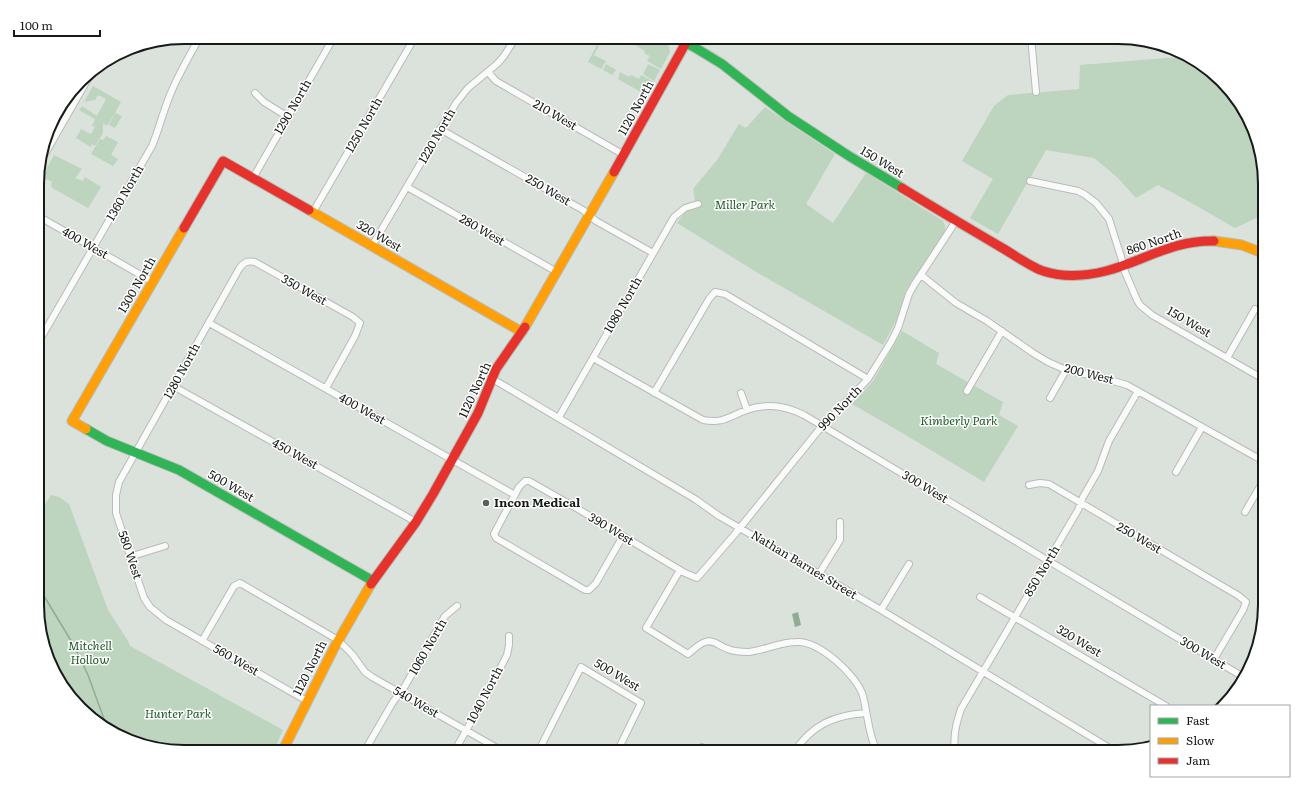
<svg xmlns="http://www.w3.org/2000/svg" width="1302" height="789" font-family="Literata,serif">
  <rect width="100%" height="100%" fill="#dbe1db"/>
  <path fill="#bdd4be" d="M638,37H654L669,46L670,52L661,69L647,61L650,56L644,53L645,51L635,45Z
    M597,45L599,46L594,55L606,61L601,69L588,62Z
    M1191,56L1240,103L1265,174V214L1235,228L1188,201L1158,185L1136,198L1117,177L1094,158L1046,150L998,234L970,218L993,179L962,161L994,106L1008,95L1079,89L1080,65Z
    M606,64L616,70L612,75L603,70Z
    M648,64L660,70L654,81L643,74Z
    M620,72L629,77L631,75L639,79L641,75L654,82L646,95L618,79Z
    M93,86L121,102L115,113L122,116L115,128L109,125L115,113L107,126L103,123V133L95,146L92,144L91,147L76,138L81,129L91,134L95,127L92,126L95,119L79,110L82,106L97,116L106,99L98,95L95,100L84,102Z
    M765,107L797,129L835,154L806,204L833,223L866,173L943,221L945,226V232L906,290L897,319L883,345L758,273L677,223L695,200L693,189L717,160L739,124L746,128Z
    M106,136L118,142L111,155L118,159L113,166L91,154L100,139L103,140Z
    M54,155L82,169L75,178L83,181L85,177L101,187L88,208L54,189L51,186L52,182L42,177Z
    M902,331L939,353L936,364L1003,402L999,415L1018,426L984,482L904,434L852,404L873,381Z
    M51,495L59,497L69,504L108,610L128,641L130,646L283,730L273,752H184L146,747L110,732L62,686L38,624V515Z"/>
  <path fill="#8fad92" d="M798,612L801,625L795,627L792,614Z"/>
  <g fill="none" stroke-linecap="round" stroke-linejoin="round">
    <path stroke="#8fad92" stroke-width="1.5" d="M38,586L73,644L88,675L108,730"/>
    <defs>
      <path id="street" d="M1031,37L1036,92
        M488,72L496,81L624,155
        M255,93L264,102L288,117
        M440,129L583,210L596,221L653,253
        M38,166L93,70
        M253,178L334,37
        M1030,181L1078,191L1084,194L1096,203L1109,219L1121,257L1125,272L1137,300L1140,305L1152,315L1265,380
        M407,187L557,272
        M313,212L415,37
        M38,216L153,282
        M372,246L456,103L468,88L497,64L504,56L516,37
        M921,275L956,303L987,321L1033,353L1048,362L1066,370L1103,378L1127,385L1265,462
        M209,323L515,495
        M38,343L152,146C159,129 163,112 170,95C178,75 189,56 200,37
        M593,358L703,420C724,424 729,416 747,410C766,403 786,406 804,415L1245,678
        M1227,358L1255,309
        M491,378L695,499L719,516L881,610L1116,752
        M173,386L416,522
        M967,391L1002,331
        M654,393L709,299L715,292L725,294L868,379
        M741,393L747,410
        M1050,398L1066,370
        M559,417L674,217L685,208L698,204
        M1176,472L1202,427
        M1029,485L1040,483L1049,484L1239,596L1246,602L1243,610L1214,659
        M1245,512L1265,478
        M623,536L596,583L589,590H585L501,541L496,538L494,534L519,487L525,481H529L573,506L685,573L697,578L735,534L818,431L868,379L891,342L898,328L909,294L914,285L956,221
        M129,557L165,546
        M680,570L646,628L688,654C693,650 699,644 705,642C714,639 720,647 728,649C735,652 742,652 749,652C765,650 780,642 797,642C819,641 857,675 863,696C868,715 868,734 877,752
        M819,574L840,540V522
        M980,597L1166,706
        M881,610L909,564
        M202,641L234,586L240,583L338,640L352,654L365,672L372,677L504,752
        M307,701L166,620L150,607L144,598L116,513V495L119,482L239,269C243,263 247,260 255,262L353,317L360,323L355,336L326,388
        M364,752L393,702L405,686L445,616L457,606
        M454,752L490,688L507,655L509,645V636
        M538,752L581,667L641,703L617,752
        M700,752L702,747
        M794,752C812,725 834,715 866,713
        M955,752C953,736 956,724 961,709L1078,510L1083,497L1098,471L1109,441L1138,391"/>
      <path id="fast" d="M673,37L694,47L722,64L788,116L849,156L902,188
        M86,429L107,441L179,470L373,581"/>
      <path id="slow" d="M309,210L522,332
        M1214,241L1242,245L1265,254
        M525,327L614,172
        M86,429L72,421L184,228
        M282,752L334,648L371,584"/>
      <path id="jam" d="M614,172L689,37
        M902,188C936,209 970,229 1004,249C1014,255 1033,268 1043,271C1064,278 1086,276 1106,271C1144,261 1172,240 1214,241
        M184,228L223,161L309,210
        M371,584L416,522L433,494L478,413L496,369L525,327"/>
    </defs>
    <use href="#street" stroke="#b7bcb7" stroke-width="8"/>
    <use href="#fast" stroke="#b7bcb7" stroke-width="11"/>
    <use href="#slow" stroke="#b7bcb7" stroke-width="11"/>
    <use href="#jam" stroke="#b7bcb7" stroke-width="11"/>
    <use href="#street" stroke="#fafafa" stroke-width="6"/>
    <use href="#fast" stroke="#30b455" stroke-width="9"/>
    <use href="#slow" stroke="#ff9f0a" stroke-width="9"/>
    <use href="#jam" stroke="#e5322d" stroke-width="9"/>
  </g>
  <circle fill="#5c605c" stroke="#fff" stroke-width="1.5" cx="486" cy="503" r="4"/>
  <g text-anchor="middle" stroke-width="3" stroke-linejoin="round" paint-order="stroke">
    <g font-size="12" fill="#171b17" stroke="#fff">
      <text transform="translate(293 107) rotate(-60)" y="4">1290 North</text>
      <text transform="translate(636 108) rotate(-61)" y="4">1120 North</text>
      <text transform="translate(555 115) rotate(30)" y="4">210 West</text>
      <text transform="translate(364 125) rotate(-60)" y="4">1250 North</text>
      <text transform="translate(437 136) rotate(-60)" y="4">1220 North</text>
      <text transform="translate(882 162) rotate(31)" y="4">150 West</text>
      <text transform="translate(548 190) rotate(30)" y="4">250 West</text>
      <text transform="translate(125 193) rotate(-60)" y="4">1360 North</text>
      <text transform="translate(482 230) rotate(30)" y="4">280 West</text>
      <text transform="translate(379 236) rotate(30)" y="4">320 West</text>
      <text transform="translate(1154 242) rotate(-19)" y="4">860 North</text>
      <text transform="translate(85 243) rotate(30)" y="4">400 West</text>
      <text transform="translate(137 285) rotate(-60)" y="4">1300 North</text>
      <text transform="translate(304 290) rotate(29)" y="4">350 West</text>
      <text transform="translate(623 305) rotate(-60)" y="4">1080 North</text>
      <text transform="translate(1189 322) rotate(30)" y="4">150 West</text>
      <text transform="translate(182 371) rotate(-61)" y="4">1280 North</text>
      <text transform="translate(1089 374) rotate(14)" y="4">200 West</text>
      <text transform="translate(475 390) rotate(-65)" y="4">1120 North</text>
      <text transform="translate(840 408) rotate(-46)" y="4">990 North</text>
      <text transform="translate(362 409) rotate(29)" y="4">400 West</text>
      <text transform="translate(295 454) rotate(29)" y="4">450 West</text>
      <text transform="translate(231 486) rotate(30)" y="4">500 West</text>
      <text transform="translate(925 487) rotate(31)" y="4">300 West</text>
      <text transform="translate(611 529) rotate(31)" y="4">390 West</text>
      <text transform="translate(1139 538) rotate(30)" y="4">250 West</text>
      <text transform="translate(130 555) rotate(71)" y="4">580 West</text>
      <text transform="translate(804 565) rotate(31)" y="4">Nathan Barnes Street</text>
      <text transform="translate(1042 571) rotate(-59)" y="4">850 North</text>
      <text transform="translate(1079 641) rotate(31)" y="4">320 West</text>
      <text transform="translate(428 647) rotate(-60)" y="4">1060 North</text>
      <text transform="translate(1203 653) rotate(31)" y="4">300 West</text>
      <text transform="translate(236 660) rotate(30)" y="4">560 West</text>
      <text transform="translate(310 668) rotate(-63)" y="4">1120 North</text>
      <text transform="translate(617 675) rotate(31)" y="4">500 West</text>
      <text transform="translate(485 695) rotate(-62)" y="4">1040 North</text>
      <text transform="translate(416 702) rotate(30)" y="4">540 West</text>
    </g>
    <g font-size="12" font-style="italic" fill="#1e5927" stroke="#fff">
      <text x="745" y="209">Miller Park</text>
      <text x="959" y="425">Kimberly Park</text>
      <text x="90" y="650">Mitchell<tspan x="90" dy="14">Hollow</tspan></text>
      <text x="178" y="718">Hunter Park</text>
    </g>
    <g font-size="12" font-weight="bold" fill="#171b17" stroke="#fff" text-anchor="start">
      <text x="494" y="507">Incon Medical</text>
    </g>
  </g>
  <path d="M0 0H1302V789H0ZM184 44H1118A140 140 0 0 1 1258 184V605A140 140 0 0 1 1118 745H184A140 140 0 0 1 44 605V184A140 140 0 0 1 184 44Z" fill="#fff" fill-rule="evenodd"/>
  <path fill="none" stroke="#171b17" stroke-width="2" d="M184 44H1118A140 140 0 0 1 1258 184V605A140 140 0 0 1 1118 745H184A140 140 0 0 1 44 605V184A140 140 0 0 1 184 44Z"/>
  <rect x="1150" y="705" width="140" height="72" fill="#ffffff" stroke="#a2a4a2"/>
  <rect x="1158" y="718" width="20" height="6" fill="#30b455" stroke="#a2a4a2"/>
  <text x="1186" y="725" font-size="12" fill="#171b17">Fast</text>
  <rect x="1158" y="738" width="20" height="6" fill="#ff9f0a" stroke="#a2a4a2"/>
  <text x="1186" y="745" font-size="12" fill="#171b17">Slow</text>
  <rect x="1158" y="758" width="20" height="6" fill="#e5322d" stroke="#a2a4a2"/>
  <text x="1186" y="765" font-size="12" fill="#171b17">Jam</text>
  <path d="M14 30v6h86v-6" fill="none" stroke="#171b17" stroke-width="2"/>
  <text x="20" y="30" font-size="12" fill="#171b17" stroke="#ffffff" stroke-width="3" paint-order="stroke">100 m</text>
</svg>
